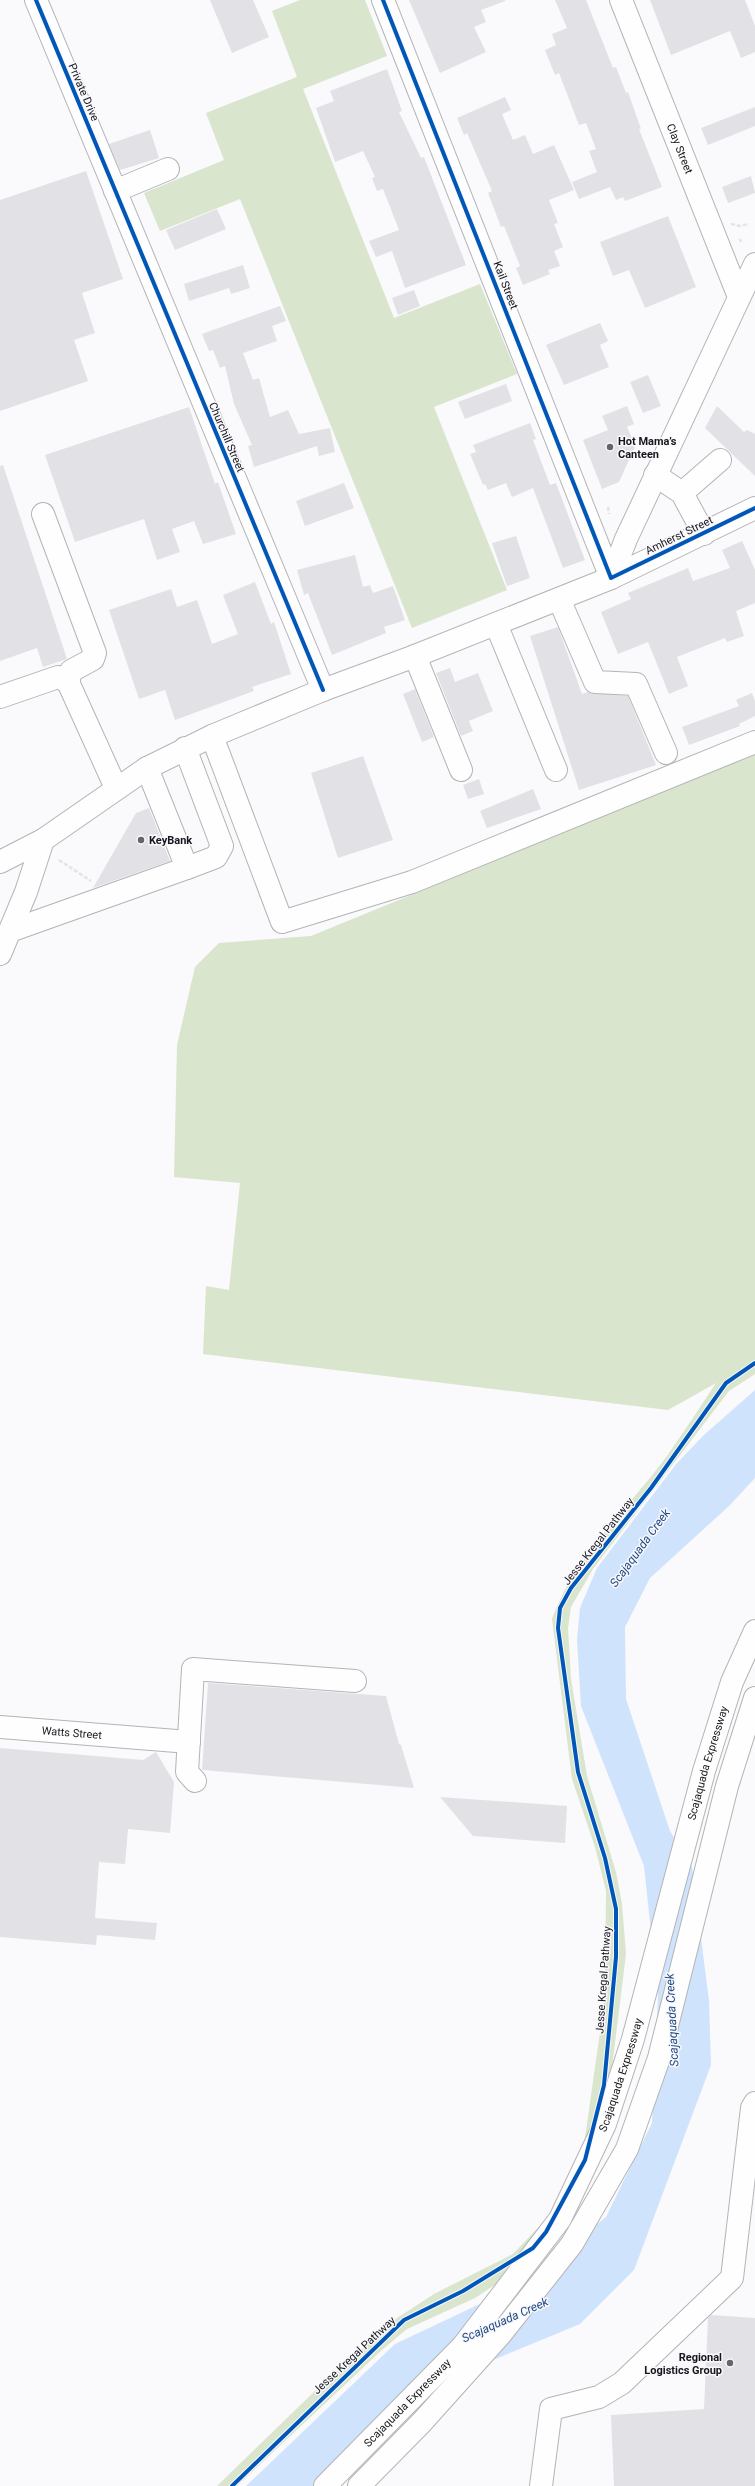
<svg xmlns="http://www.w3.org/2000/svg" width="755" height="2486" font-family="Roboto,sans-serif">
  <rect width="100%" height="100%" fill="#faf9fb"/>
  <path fill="#d9e5cd" d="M300,0H365L387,56L303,89L394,318L480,284L517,374L434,407L507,590L412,628L240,199L160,231L144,193L224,160L206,113L297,77L272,11Z
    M755,754V1374L729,1391L593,1569L571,1607L568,1628L571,1679L587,1776L616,1872L622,1904L626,1954L610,2083L546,2251L475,2298L407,2329L383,2349L237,2486H217L318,2388L397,2318L434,2294L513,2254L550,2215L584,2145L605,1997L606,1891L595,1847L572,1779L552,1619C574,1557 628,1509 667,1456C684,1432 700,1407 716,1383L668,1410L203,1354L206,1286L229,1290L240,1183L174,1177L177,1045L195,967L219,943L311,936Z"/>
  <path fill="#d0e3fd" d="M755,1390V1478L729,1506L650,1578L625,1627L626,1699L670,1831L692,1867L709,2001L711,2065L634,2270L580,2324L486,2363L399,2411L315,2486H246L395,2344L522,2284L606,2217L652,2123L658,1997L644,1866L581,1706L577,1640L580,1608L597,1568L677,1463L704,1435Z"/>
  <path fill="#e2e2e6" d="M210,0H253L269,37L232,53Z
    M409,0H505V1L481,10L486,22L474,27L486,52L440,73Z
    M555,0H586L613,68L616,67L626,93L628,92L641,129H639L662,187L625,201L623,197L616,200L610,187L579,199L572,182L597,172L589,151L596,149L586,123L579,125L559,73L555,75L545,50L556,45L552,34L567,28Z
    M650,0H745L755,26V52L741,58L730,31L671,55Z
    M387,69L402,111L399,112L421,158L424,157L466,265L405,288L392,251L376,257L369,241L399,230L383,189L377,191L372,178L375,177L363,151L335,162L316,108L334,101L330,91Z
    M505,97L511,110L502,114L513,140L525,135L533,154L554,145L574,190L549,200L558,223L554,224L563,247L554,251L560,266L548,270L550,274L523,285L516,268L520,266L504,226L501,227L488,193L492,191L467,133L464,135L457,118Z
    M755,107V126L708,145L701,128Z
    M150,130L159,158L120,170L109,144Z
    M86,171L123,279L82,293L95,333L74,340L88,381L0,411V200Z
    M751,176L755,193L728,203L722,187Z
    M217,209L226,229L175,250L166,230Z
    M668,216L696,287L645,308L629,270L613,276L600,242Z
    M243,265L250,288L231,294L229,288L189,301L184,284Z
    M414,290L420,306L398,315L392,298Z
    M280,306L286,321L272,326L277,341L243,353L253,380L259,378L270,417L288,410L299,434L330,428L335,452L319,456L317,446L254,467L248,446L252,445L234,404L225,366L220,368L213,350L209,351L202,334Z
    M600,323L608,341L600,345L609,367L564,385L546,345Z
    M648,375L661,406L643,413L630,382Z
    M506,384L512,401L465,419L458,402Z
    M627,406L634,424L627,427L635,445L634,449L619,482L602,489L583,440L608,430L602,416Z
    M717,406L744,432L747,430L755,434V476L705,428Z
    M189,407L215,484L218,482L236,534L203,544L194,521L172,529L180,552L157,560L144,519L75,542L45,455Z
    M530,423L536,439L533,440L550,485L556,483L585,560L563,568L533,488L512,497L506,483L488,490L485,484L483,485L470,454L476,452L473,445Z
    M3,465L67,659L43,667L37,648L0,661V466Z
    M344,483L354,508L305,526L296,501Z
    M516,536L530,578L507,586L492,543Z
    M742,541L755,570V603L736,611L744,636L727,642L725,638L677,657L688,686L669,694L648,642L618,654L601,612L631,599L628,593L688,568L693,581L730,568L722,550Z
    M355,555L363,587L370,585L373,593L393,586L405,620L384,627L386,633L332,655L308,593L304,595L297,570Z
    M255,582L271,624L274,622L291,674L252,687L254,691L175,720L165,690L139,699L109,610L171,589L177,607L197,600L212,644L238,634L223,595Z
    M558,627L582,694L588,692L628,696L656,765L579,790L530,636Z
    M450,668L455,682L478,673L493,711L469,721L473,731L461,736L436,673Z
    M415,689L434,737L422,742L403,694Z
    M752,693L755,701V716L739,724L740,726L689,745L682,727L739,706L736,700Z
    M363,756L393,840L338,858L311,773Z
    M479,779L484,794L468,799L463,785Z
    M533,789L541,809L487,828L480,811Z
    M149,808L170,861L93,888L136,813Z
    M208,1683L386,1696L399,1744L401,1745L414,1788L202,1770Z
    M0,1748L143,1760L156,1752L174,1782L170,1833L128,1829L125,1864L99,1862L95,1918L157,1923L155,1940L97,1935L96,1945L0,1937Z
    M440,1797L567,1806L565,1843L473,1836Z
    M711,2315L755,2318V2486H614L611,2415L704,2409L708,2318Z"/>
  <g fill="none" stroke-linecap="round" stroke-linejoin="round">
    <defs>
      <g id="minor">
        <path d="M36,0L323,690"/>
        <path d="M383,0L611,578L755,508"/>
        <path id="s1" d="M621,0L739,297"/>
        <path d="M115,191L168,169"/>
        <path d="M655,475L682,493L704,534"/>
        <path d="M682,493L720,460"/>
        <path d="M43,514L95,653L93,659L71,671L68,682"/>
        <path d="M559,599L595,682L636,684L666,753"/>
        <path d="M496,624L556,770"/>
        <path d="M415,656L461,770"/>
        <path d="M0,697L58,677L68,682L116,788"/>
        <path d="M212,736L282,922L412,882L755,742"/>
        <path d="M185,748L222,846L216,857L187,868"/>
        <path d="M0,862L43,840"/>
        <path d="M10,931L187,868L147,768"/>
        <path id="s2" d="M0,1727L189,1742"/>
        <path d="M195,1781L187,1772L193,1669L355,1681"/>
        <path d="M541,2486L551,2409L599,2397L622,2383L732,2278L752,2108L755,2103"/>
      </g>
      <path id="major" d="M0,954L26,892L43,840L147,768L212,736L323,690L415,656L611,578L626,539L755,264"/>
      <g id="highway">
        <path id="s3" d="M325,2486L463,2346L560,2219L605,2124L633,2039L704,1771L732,1682L755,1631"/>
        <path d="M359,2486L422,2422L500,2335L572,2244L627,2149L659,2058L727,1786L755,1698"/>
      </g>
    </defs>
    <use href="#minor" stroke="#b4b3b6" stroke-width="24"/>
    <use href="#major" stroke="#b4b3b6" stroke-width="24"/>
    <use href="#highway" stroke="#b4b3b6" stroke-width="24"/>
    <path stroke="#e4e4e4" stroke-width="2.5" stroke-dasharray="4 2" stroke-linecap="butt" d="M731,224L740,226L749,224
      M740,239L741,242
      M608,507L609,514
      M59,860L91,881"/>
    <use href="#minor" stroke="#fefefe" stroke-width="22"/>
    <use href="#major" stroke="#fefefe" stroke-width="22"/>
    <use href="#highway" stroke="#fefefe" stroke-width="22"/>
    <defs>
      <path id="cycleway" d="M36,0L323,690
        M383,0L611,578L755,508
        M232,2486L404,2320L463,2291L533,2248L546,2232L585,2160L604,2085L616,1957V1909L605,1858L578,1772L558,1628L560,1608L571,1588L651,1488L726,1383L755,1363"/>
    </defs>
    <use href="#cycleway" stroke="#f9f8fc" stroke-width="6"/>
    <use href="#cycleway" stroke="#0057b8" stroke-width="4"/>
  </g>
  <g fill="#66656a" stroke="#f9f8fc" stroke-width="1.5">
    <circle cx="610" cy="447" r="4"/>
    <circle cx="141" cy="840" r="4"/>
    <circle cx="730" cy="2363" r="4"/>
  </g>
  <g text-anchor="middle" stroke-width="3" stroke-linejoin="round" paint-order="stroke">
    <g font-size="11" fill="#17161c" stroke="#f9f8fc">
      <text transform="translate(84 92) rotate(67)" y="4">Private Drive</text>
      <text dy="4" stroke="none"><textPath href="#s1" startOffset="160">Clay Street</textPath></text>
      <text transform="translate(506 285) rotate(69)" y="4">Kail Street</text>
      <text transform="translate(227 437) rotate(67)" y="4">Churchill Street</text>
      <text transform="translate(679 535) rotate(-26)" y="4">Amherst Street</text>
      <text transform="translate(598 1541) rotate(-52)" y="4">Jesse Kregal Pathway</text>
      <text dy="4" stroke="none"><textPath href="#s2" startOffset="72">Watts Street</textPath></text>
      <text dy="4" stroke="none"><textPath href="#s3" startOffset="837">Scajaquada Expressway</textPath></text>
      <text transform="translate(603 1980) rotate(-86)" y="4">Jesse Kregal Pathway</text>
      <text dy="4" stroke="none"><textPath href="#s3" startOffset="513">Scajaquada Expressway</textPath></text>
      <text transform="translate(354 2355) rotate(-43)" y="4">Jesse Kregal Pathway</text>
      <text dy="4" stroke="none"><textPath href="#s3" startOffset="117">Scajaquada Expressway</textPath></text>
    </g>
    <g font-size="11" font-weight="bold" fill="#17161c" stroke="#f9f8fc" text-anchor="start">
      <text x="618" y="445">Hot Mama’s<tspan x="618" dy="13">Canteen</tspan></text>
      <text x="149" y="844">KeyBank</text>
      <text x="722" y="2361" text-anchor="end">Regional<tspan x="722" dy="13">Logistics Group</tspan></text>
    </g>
    <g font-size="12" font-style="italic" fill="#214a82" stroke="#f9f8fc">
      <text transform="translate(640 1548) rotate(-54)" y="4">Scajaquada Creek</text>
      <text transform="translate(672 2020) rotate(-93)" y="4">Scajaquada Creek</text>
      <text transform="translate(505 2320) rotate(-24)" y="4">Scajaquada Creek</text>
    </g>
  </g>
</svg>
